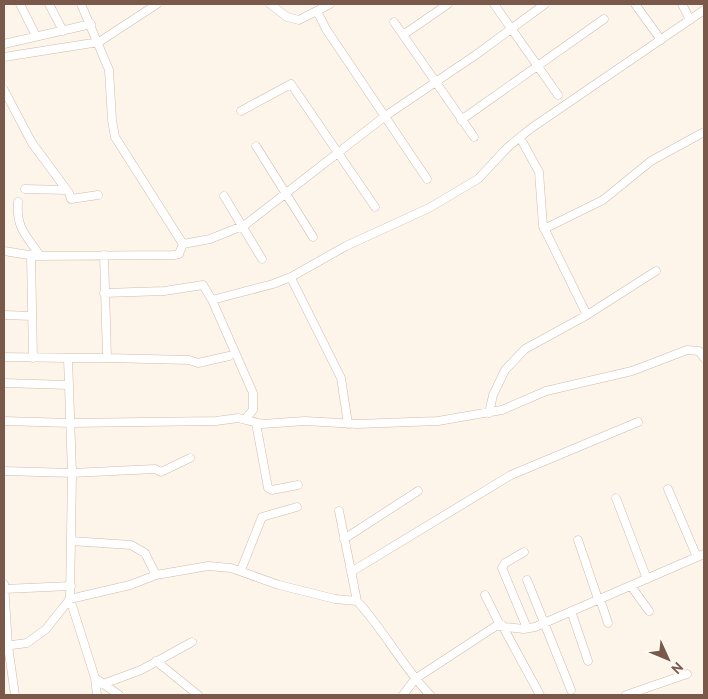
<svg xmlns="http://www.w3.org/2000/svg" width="708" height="699" font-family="Overpass,sans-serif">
  <rect width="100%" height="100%" fill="#fdf4ea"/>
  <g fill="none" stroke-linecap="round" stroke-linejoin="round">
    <defs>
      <path id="minor" d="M20,4L36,36
        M49,4L63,31
        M270,4L287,17L299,20L330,4
        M494,4L558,95
        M635,4L661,40
        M682,4L690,20
        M317,11L326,29L427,179
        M394,22L474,137
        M403,35L448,4
        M4,44L91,24
        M4,57L99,42L157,4
        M4,90L32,143L69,193L71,199L98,195
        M241,111L291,84L375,207
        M461,120L604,19
        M523,143L539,172L543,226L587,315
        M256,146L313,237
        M25,189L67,190
        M224,196L262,259
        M18,202C16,228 26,235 40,256
        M544,229L603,200L651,161L704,132
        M183,244L210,239L245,225L384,117L477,54L545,4
        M4,251L35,256L174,255L179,254L183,244L115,137L112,120L109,70L81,4
        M31,255L33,358
        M104,255L107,358H68L72,473L70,599L95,678L119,695
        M293,282L341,378L348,424
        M104,293L164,291L203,285L212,300L253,393V410L246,418
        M212,300L273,284L291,277L346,246L429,208L478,179L508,147L530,129L704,10
        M4,315L32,316
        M4,357L68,358
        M107,358L189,360L198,363L229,356
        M4,383L68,385
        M489,413L493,395L505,370L525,349L587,315L656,271
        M4,421L70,423L216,421L238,418L262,424L305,421L357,424L438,421L502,410L546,391L632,371L687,350L699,351L704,358
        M256,423L268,488L272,490L298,485
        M4,471L72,473L155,469L161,472L190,458
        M668,489L697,557
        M616,498L647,579
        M339,511L357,601
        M344,539L418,491
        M578,540L598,599
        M71,541L131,545L145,553L156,575
        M524,552L505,563L502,568L527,628
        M241,570L262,517L297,507
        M351,572L511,475L638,422
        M527,580L571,690
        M4,584L8,646L15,695
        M631,586L649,611
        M4,589L71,586
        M485,595L500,625
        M600,599L608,623
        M571,611L588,661
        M502,625L540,695
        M4,646L27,643L46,629L70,599L130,585L156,575L208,566L231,568L279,585L335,599L357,601C384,630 402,666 430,695
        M156,661L198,695
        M95,678L97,695
        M103,684L141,670L192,642
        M403,695L415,679L496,626L524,629L535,627L704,554
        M626,695L687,674"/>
    </defs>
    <use href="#minor" stroke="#d1bbae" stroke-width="9"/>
    <use href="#minor" stroke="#fff" stroke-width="8"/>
  </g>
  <rect width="708" height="699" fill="none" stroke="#7a594b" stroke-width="10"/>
  <g transform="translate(668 659) rotate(134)" stroke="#fff9f1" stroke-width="4" paint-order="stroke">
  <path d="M0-4L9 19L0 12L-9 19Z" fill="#7a594b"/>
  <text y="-8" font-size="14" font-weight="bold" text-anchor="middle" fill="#7a594b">N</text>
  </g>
</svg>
